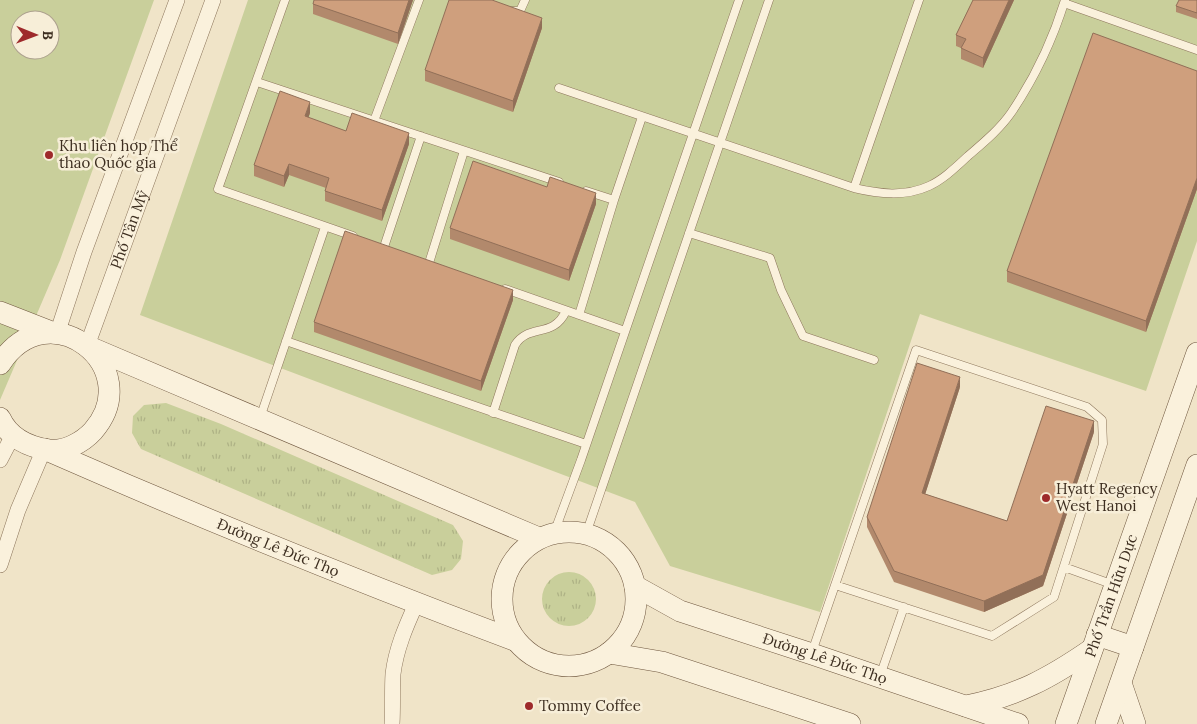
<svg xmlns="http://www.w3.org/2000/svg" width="1197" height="724" font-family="Lora,serif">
  <defs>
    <pattern id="grass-tufts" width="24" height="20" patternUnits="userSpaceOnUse" patternTransform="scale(1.25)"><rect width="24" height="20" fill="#c9cf9b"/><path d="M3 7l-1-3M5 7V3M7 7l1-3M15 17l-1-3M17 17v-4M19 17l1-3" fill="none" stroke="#aeb285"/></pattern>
  </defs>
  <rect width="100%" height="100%" fill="#f0e4c8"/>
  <path fill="url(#grass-tufts)" d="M166,403L221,424L453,525L463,541L461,559L452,570L432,575L141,449L132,433L133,416L144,405Z
    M542 599a27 27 0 1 1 54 0a27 27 0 1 1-54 0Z"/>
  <path fill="#c9cf9b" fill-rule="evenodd" d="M0,0H154L60,260L0,400ZM20,20H50V50H20Z
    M248,0H1197V241L1146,391L920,314L820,612L670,566L635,502L140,315Z"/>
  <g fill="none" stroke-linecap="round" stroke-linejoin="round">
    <defs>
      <path id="lane" d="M285,0L218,189L353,236
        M1064,3L1197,50
        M512,11H520L525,0
        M257,82L559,182
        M559,88L854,188C879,194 905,197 929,186C944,179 956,167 968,156C983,143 999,130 1011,113C1034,79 1053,39 1065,0
        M374,121L419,0
        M854,188L919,0
        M614,200L642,117
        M689,233L770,258L781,290L803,336L874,360
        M384,247L421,136
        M429,263L464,151
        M505,289L625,331
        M579,315L614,200L586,191
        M286,341L586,444
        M493,413L515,345C529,323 553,339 566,311
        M260,418L325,227
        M554,533L581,460L739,0
        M586,534L769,0
        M1064,567L1114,585
        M812,652L916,350L1087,407L1102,420L1103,444L1054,597L992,636L835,585
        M880,676L904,607"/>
      <g id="street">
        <path d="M57,334L84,252L177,0"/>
        <path id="s1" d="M87,346L213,0"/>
        <path d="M0,460L13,435"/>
        <path d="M0,565L18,510L44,449"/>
        <path d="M392,724C393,707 392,690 393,674C396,649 406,626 416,604"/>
      </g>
      <g id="secondary">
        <path d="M0,312L54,333"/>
        <path d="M87,346L539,538"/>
        <path d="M0,364C49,288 148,368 93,431C83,442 65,452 49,450C29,447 9,438 0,418"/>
        <path id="s2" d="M44,449C199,517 356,581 514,640"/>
        <circle cx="569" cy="599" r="67"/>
        <path id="s3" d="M635,586L680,611L812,654L1018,724"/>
        <path d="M1097,635L1133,647"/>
        <path d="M609,653L662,662L850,724"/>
        <path d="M1121,683L1135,724"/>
        <path d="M966,706C1017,696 1050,678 1092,649"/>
        <path id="s4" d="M1066,724L1197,353"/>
        <path d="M1106,724L1197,465"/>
      </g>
    </defs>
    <use href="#lane" stroke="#8d765c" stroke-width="9"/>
    <use href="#street" stroke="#8d765c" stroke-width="16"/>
    <use href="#secondary" stroke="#6f573f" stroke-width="22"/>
    <use href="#lane" stroke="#faf1dc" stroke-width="8"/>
    <use href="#street" stroke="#faf1dc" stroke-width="15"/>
    <use href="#secondary" stroke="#faf1dc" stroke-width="21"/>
  </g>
  <path fill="#b2896c" d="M413,0L398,44L313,14V4Z
    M973,0H1014L983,68L961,59V48L956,46V35Z
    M1197,0V19L1176,12V6Z
    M542,28L513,112L425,81V70Z
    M1197,71V189L1146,332L1007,282V271Z
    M310,113L308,118L346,131L409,144L382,221L325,201V191L326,188L289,175L284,187L254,176V165Z
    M596,204L569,281L450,239V228Z
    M513,300L481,391L314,332V322Z
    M960,387L925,494L1007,521L1094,432L1043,586L984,612L894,582L867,527V517Z"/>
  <path fill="#916f58" d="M409,0H413L398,44V33Z
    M1009,0H1014L983,68V58Z
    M542,18V28L513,112V101Z
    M310,102V113L305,127V116Z
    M409,133V144L382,221V210Z
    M289,164V175L284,187V176Z
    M1197,178V189L1146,332V321Z
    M596,193V204L569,281V270Z
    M513,290V300L481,391V381Z
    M960,377V387L922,504V493Z
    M1094,421V432L1043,586L984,612V601Z"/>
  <path fill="#cf9f7d" stroke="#916f58" d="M314,0H409L398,33L313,4Z
    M449,0H492L542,18L513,101L425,70Z
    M973,0H1009L983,58L961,48L966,39L956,35Z
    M1179,0H1197V13L1176,6Z
    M1093,33L1197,71V178L1146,321L1007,271Z
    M280,91L310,102L305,116L346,131L352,113L409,133L382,210L325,191L329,178L289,164L284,176L254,165Z
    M473,161L547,187L550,177L596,193L569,270L450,228Z
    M345,231L513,290L481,381L314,322Z
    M917,363L960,377L922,493L1007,521L1046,406L1094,421L1043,575L984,601L894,571L867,517Z"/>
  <g fill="#9e2a2b" stroke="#f7eed8" stroke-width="2">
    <circle cx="49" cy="155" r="5"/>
    <circle cx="1046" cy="498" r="5"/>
    <circle cx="529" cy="706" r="5"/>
  </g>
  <g text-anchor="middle" stroke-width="5" stroke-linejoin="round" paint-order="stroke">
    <g font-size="15" fill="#3d2e20" stroke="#f7eed8" text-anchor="start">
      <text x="59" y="151">Khu liên hợp Thể<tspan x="59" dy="17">thao Quốc gia</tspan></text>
      <text x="1056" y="494">Hyatt Regency<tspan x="1056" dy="17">West Hanoi</tspan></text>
      <text x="539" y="711">Tommy Coffee</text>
    </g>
    <g font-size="15" fill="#3d2e20" stroke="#f7eed8">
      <text dy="5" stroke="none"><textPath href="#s1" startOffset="124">Phố Tân Mỹ</textPath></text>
      <text dy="5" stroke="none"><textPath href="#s2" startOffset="254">Đường Lê Đức Thọ</textPath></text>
      <text dy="5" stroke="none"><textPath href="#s4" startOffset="136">Phố Trần Hữu Dực</textPath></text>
      <text dy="5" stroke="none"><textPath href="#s3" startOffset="204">Đường Lê Đức Thọ</textPath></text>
    </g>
  </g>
  <g transform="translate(35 35) rotate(91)"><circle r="24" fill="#f7eed8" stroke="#ada18e"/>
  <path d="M0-4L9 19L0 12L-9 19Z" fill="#9e2a2b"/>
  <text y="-8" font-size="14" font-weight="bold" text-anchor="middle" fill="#3d2e20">B</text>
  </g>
</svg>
